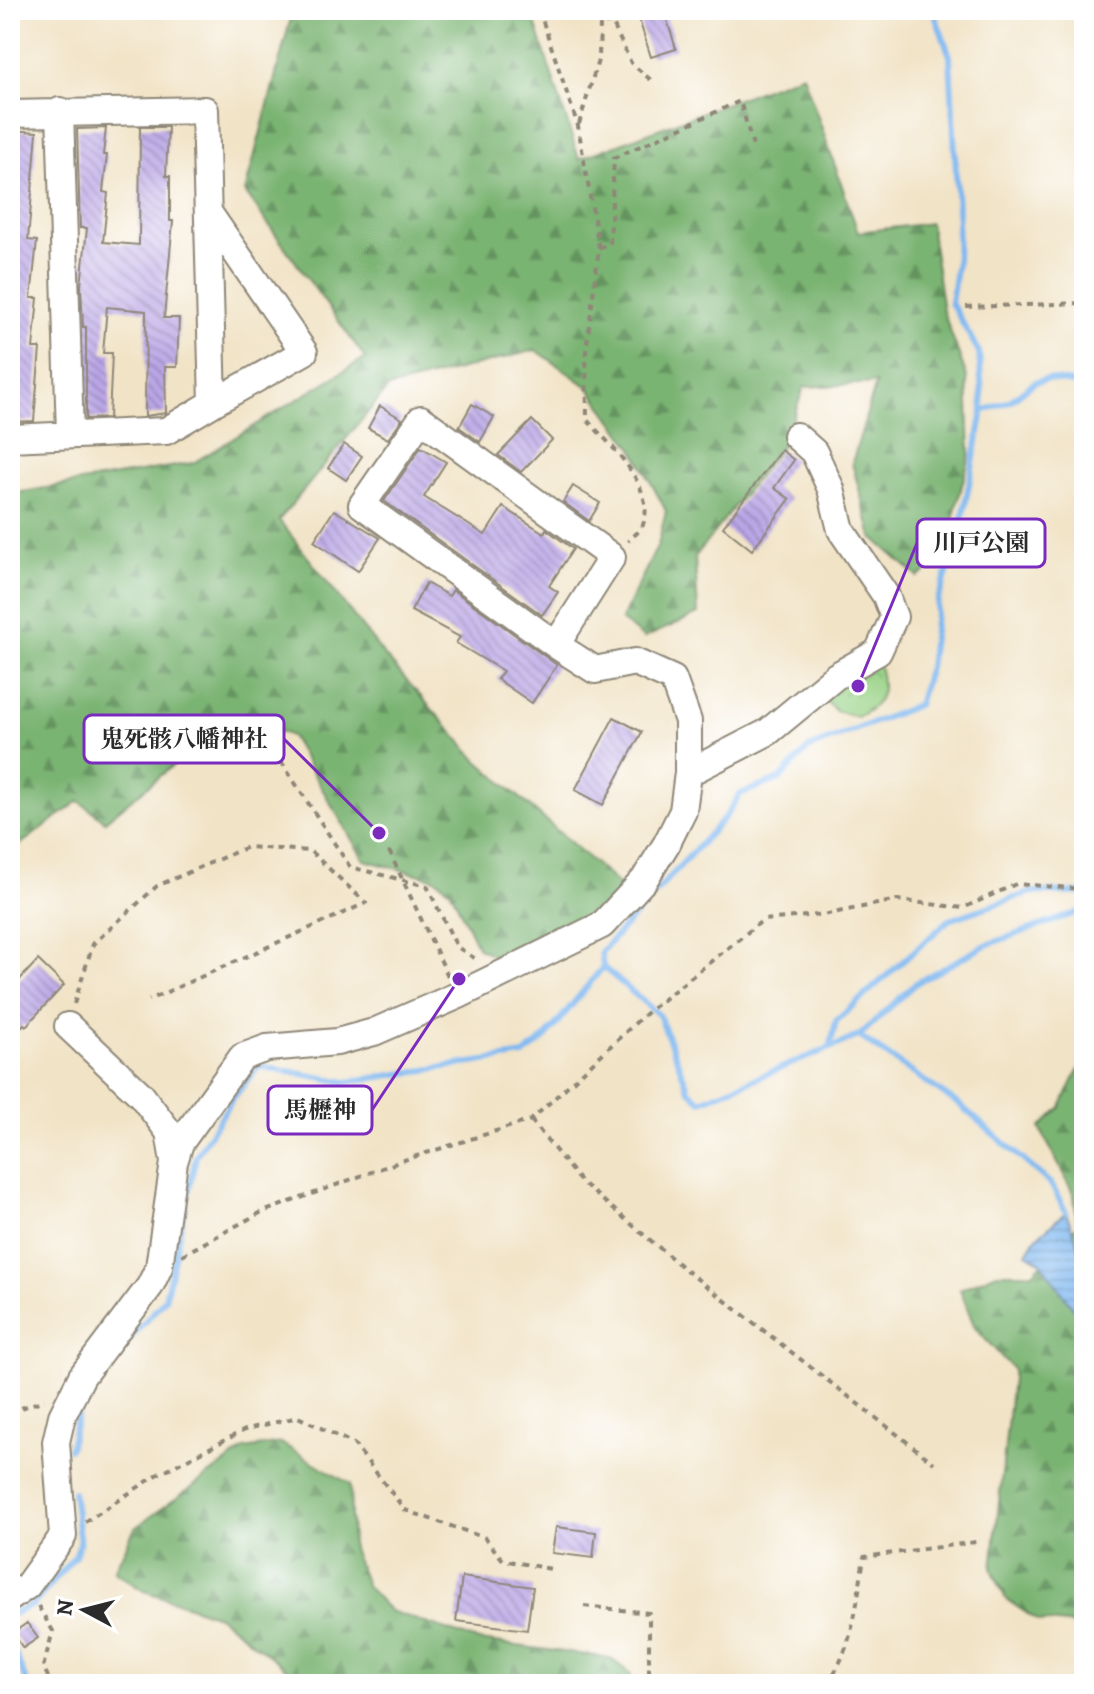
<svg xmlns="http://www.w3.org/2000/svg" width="1094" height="1694" font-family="Alegreya,'Noto Serif JP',serif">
  <defs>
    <pattern id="forest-firs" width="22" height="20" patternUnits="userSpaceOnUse" patternTransform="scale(2)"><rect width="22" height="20" fill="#7ab472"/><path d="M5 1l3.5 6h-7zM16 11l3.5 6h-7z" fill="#64935e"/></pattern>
    <pattern id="park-crowns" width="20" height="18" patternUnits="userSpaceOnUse" patternTransform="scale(2)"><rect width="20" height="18" fill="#98d285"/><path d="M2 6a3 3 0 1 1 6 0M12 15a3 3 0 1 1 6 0" fill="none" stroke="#83b473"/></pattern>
    <pattern id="water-rules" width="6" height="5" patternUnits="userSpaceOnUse" patternTransform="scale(2)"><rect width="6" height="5" fill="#7fb8f0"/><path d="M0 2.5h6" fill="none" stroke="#6896c3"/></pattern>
    <pattern id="building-back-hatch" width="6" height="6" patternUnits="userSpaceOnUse" patternTransform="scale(2)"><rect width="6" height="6" fill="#baa6e6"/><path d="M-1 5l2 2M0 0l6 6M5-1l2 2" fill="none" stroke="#9787bb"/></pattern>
  </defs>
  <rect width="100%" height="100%" fill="#fff"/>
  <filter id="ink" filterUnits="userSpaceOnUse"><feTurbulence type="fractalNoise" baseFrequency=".0125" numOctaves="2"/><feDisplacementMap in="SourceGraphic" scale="16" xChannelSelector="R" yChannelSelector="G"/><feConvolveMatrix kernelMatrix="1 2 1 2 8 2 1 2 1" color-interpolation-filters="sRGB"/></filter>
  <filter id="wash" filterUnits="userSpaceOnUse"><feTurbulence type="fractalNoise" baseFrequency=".006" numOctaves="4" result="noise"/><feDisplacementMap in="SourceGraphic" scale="32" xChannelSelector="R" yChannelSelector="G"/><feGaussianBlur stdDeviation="1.8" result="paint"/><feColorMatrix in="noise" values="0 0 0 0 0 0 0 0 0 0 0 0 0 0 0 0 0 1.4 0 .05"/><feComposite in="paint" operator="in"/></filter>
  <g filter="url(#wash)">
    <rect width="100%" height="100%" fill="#f1e3c6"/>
    <path fill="url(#forest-firs)" stroke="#52704e" stroke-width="2" d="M293,10H531L579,159L803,74L858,232L930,223L943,311L967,377L970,455L942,561L918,577L872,537L852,463L876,383L804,387L785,441L695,557L698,614L644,638L621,620L658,545L666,511L634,450L588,387L536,350L388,388L279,520L384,655L477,760L626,891L588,923L515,966L478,948L451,891L436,879L364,860L291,736L242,716L211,725L187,754L105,821L79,801L10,852V494L193,463L365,358L245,192Z
      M1084,1058V1626L1038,1621L1006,1599L992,1569L1013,1369L975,1328L960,1289L997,1273H1033L1077,1225L1074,1195L1040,1128L1061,1107Z
      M281,1443L350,1484L352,1549L367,1587L390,1611L479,1641L610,1658L631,1674L627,1684H306L218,1616L142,1590L114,1571L135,1528L245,1449Z"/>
    <path fill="url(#park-crowns)" stroke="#627e58" stroke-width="2" d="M876,655C885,684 888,703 857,717L836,711L820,695Z"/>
    <path fill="url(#water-rules)" stroke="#55728e" stroke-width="2" d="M1066,1212L1084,1261V1324L1040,1261L1027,1253L1036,1238Z"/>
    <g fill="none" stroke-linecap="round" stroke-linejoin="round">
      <path stroke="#7fb8f0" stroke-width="6" d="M983,411L1010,401L1035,382L1049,379L1077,384L1084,364
        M603,967L659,1015L689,1090L701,1101L859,1036L916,983L986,945L1082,911
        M859,1036L961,1106L1051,1184L1066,1212
        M830,1048L836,1021L949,920L1032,892L1084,893
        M102,1370L165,1299L196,1156L233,1098L259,1066L346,1082L524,1055L545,1038L603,967L601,952L726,816L740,794L780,779L809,748L918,705L929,667L938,599L958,542L983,411L979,352L951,303L957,261L958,212L950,56L933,10
        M69,1449L80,1406
        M10,1615L33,1605L75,1556L80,1543L73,1492
        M10,1646L15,1653L27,1684"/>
    </g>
    <g id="blocks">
      <path fill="url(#building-back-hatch)" d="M636,10H664L676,49L651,57Z
        M140,127H168L166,176H170V221H173L164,318H179L177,367H165L166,413L145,416L146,311L107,307L103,353H112L109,418L86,419V327H83L81,286L87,228H80L77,129L106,128L103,155H107L103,192L108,193L103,242L139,245Z
        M10,130L37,132L28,240L37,241L31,298H38L33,348H40L34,421L10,422L12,382H10V370L14,330H10L12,277H10Z
        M472,404L494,417L480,442L459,427Z
        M380,406L402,419L388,439L368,428Z
        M532,420L552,440L521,472L498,455Z
        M344,444L362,456L346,480L328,468Z
        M421,447L446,462L424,497L485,535L503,507L544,533L546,529L573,549L549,586L558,592L542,615L384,501Z
        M781,450L794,460L774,488L790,499L752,550L723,527Z
        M573,486L600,503L589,521L563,502Z
        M334,510L380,538L358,571L314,541Z
        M426,583L449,596L453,590L557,665L532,703L497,679L503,671L456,643L460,637L411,611Z
        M614,717L642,732L603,805L575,790Z
        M38,960L64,985L26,1026L24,1024L10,1038V990Z
        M556,1527L596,1532L593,1558L552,1553Z
        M462,1577L533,1587L527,1630L456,1621Z
        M27,1623L38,1638L23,1648L13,1633Z"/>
    </g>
  </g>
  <g filter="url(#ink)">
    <use href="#blocks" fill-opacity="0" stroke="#8e8778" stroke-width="2"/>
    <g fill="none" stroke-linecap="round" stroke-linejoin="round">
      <defs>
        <path id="minor" d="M60,111L70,435
          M10,114L205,110L213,403L166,431L10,438
          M208,212L304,352L213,403
          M556,645L612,557L421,419L362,505L556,645L595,670L635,662L673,679L688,721V773
          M68,1026L141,1095L169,1132L174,1162
          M10,1598L27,1586L63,1536L56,1442L62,1416L82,1376L150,1286L159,1267L174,1162L180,1143L242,1057L267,1048L337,1042L374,1032L459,995L602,925L644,880L667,843L683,811L688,773L768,732L836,676L878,652L894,617L886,596L841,530L831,489L814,452L796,436"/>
      </defs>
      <use href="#minor" stroke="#8e8778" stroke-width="30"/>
      <path stroke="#8e8778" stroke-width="4" stroke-dasharray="6 6" stroke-linecap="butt" d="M539,10L578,126L599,248L586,351L587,420C610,444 659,490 642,527C639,532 632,537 628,541
        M579,124L599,57L600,24L612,22L631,63L652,81
        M599,248L610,243L614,158L740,101L754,150
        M966,307L1084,303
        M196,738L229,722H250L269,743L350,867L427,886L457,947L479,961
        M389,851L448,976
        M74,1004L93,944L157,886L247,847L310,851L366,903L149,1000
        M531,1120L580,1181L687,1271L934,1463
        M182,1255L260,1213L404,1160L531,1120L645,1014L763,920L828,914L897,900L963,908L1016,884L1084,889
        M10,1412L44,1400
        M85,1522L160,1473L247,1429L298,1417L354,1444L405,1510L485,1538L503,1560L551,1569
        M38,1606L53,1631L43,1667L52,1684
        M584,1606L649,1613V1684
        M827,1684C854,1647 857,1601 864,1557L976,1542"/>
      <use href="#minor" stroke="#fff" stroke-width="26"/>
    </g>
  </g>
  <path fill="none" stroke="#7b2cbf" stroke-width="3" d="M858 686L917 543M379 833L284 739M459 979L372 1110"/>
  <g fill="#7b2cbf" stroke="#fff" stroke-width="3">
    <circle cx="858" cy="686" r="8"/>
    <circle cx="379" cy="833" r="8"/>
    <circle cx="459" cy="979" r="8"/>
  </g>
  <g fill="#fff" stroke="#7b2cbf" stroke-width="3">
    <rect x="917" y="519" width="128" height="48" rx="8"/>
    <rect x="84" y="715" width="200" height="48" rx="8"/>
    <rect x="268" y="1086" width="104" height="48" rx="8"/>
  </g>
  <g font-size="24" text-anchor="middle" font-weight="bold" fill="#2b2b2b">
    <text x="981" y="551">川戸公園</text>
    <text x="184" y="747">鬼死骸八幡神社</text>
    <text x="320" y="1118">馬櫪神</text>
  </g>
  <rect width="1094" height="1694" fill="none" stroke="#fff" stroke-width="40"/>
  <g transform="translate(84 1610) rotate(277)" stroke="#ffffff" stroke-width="6" paint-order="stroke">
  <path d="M0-6L14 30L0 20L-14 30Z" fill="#2b2b2b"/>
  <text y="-12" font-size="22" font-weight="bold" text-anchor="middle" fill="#2b2b2b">N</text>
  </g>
</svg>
